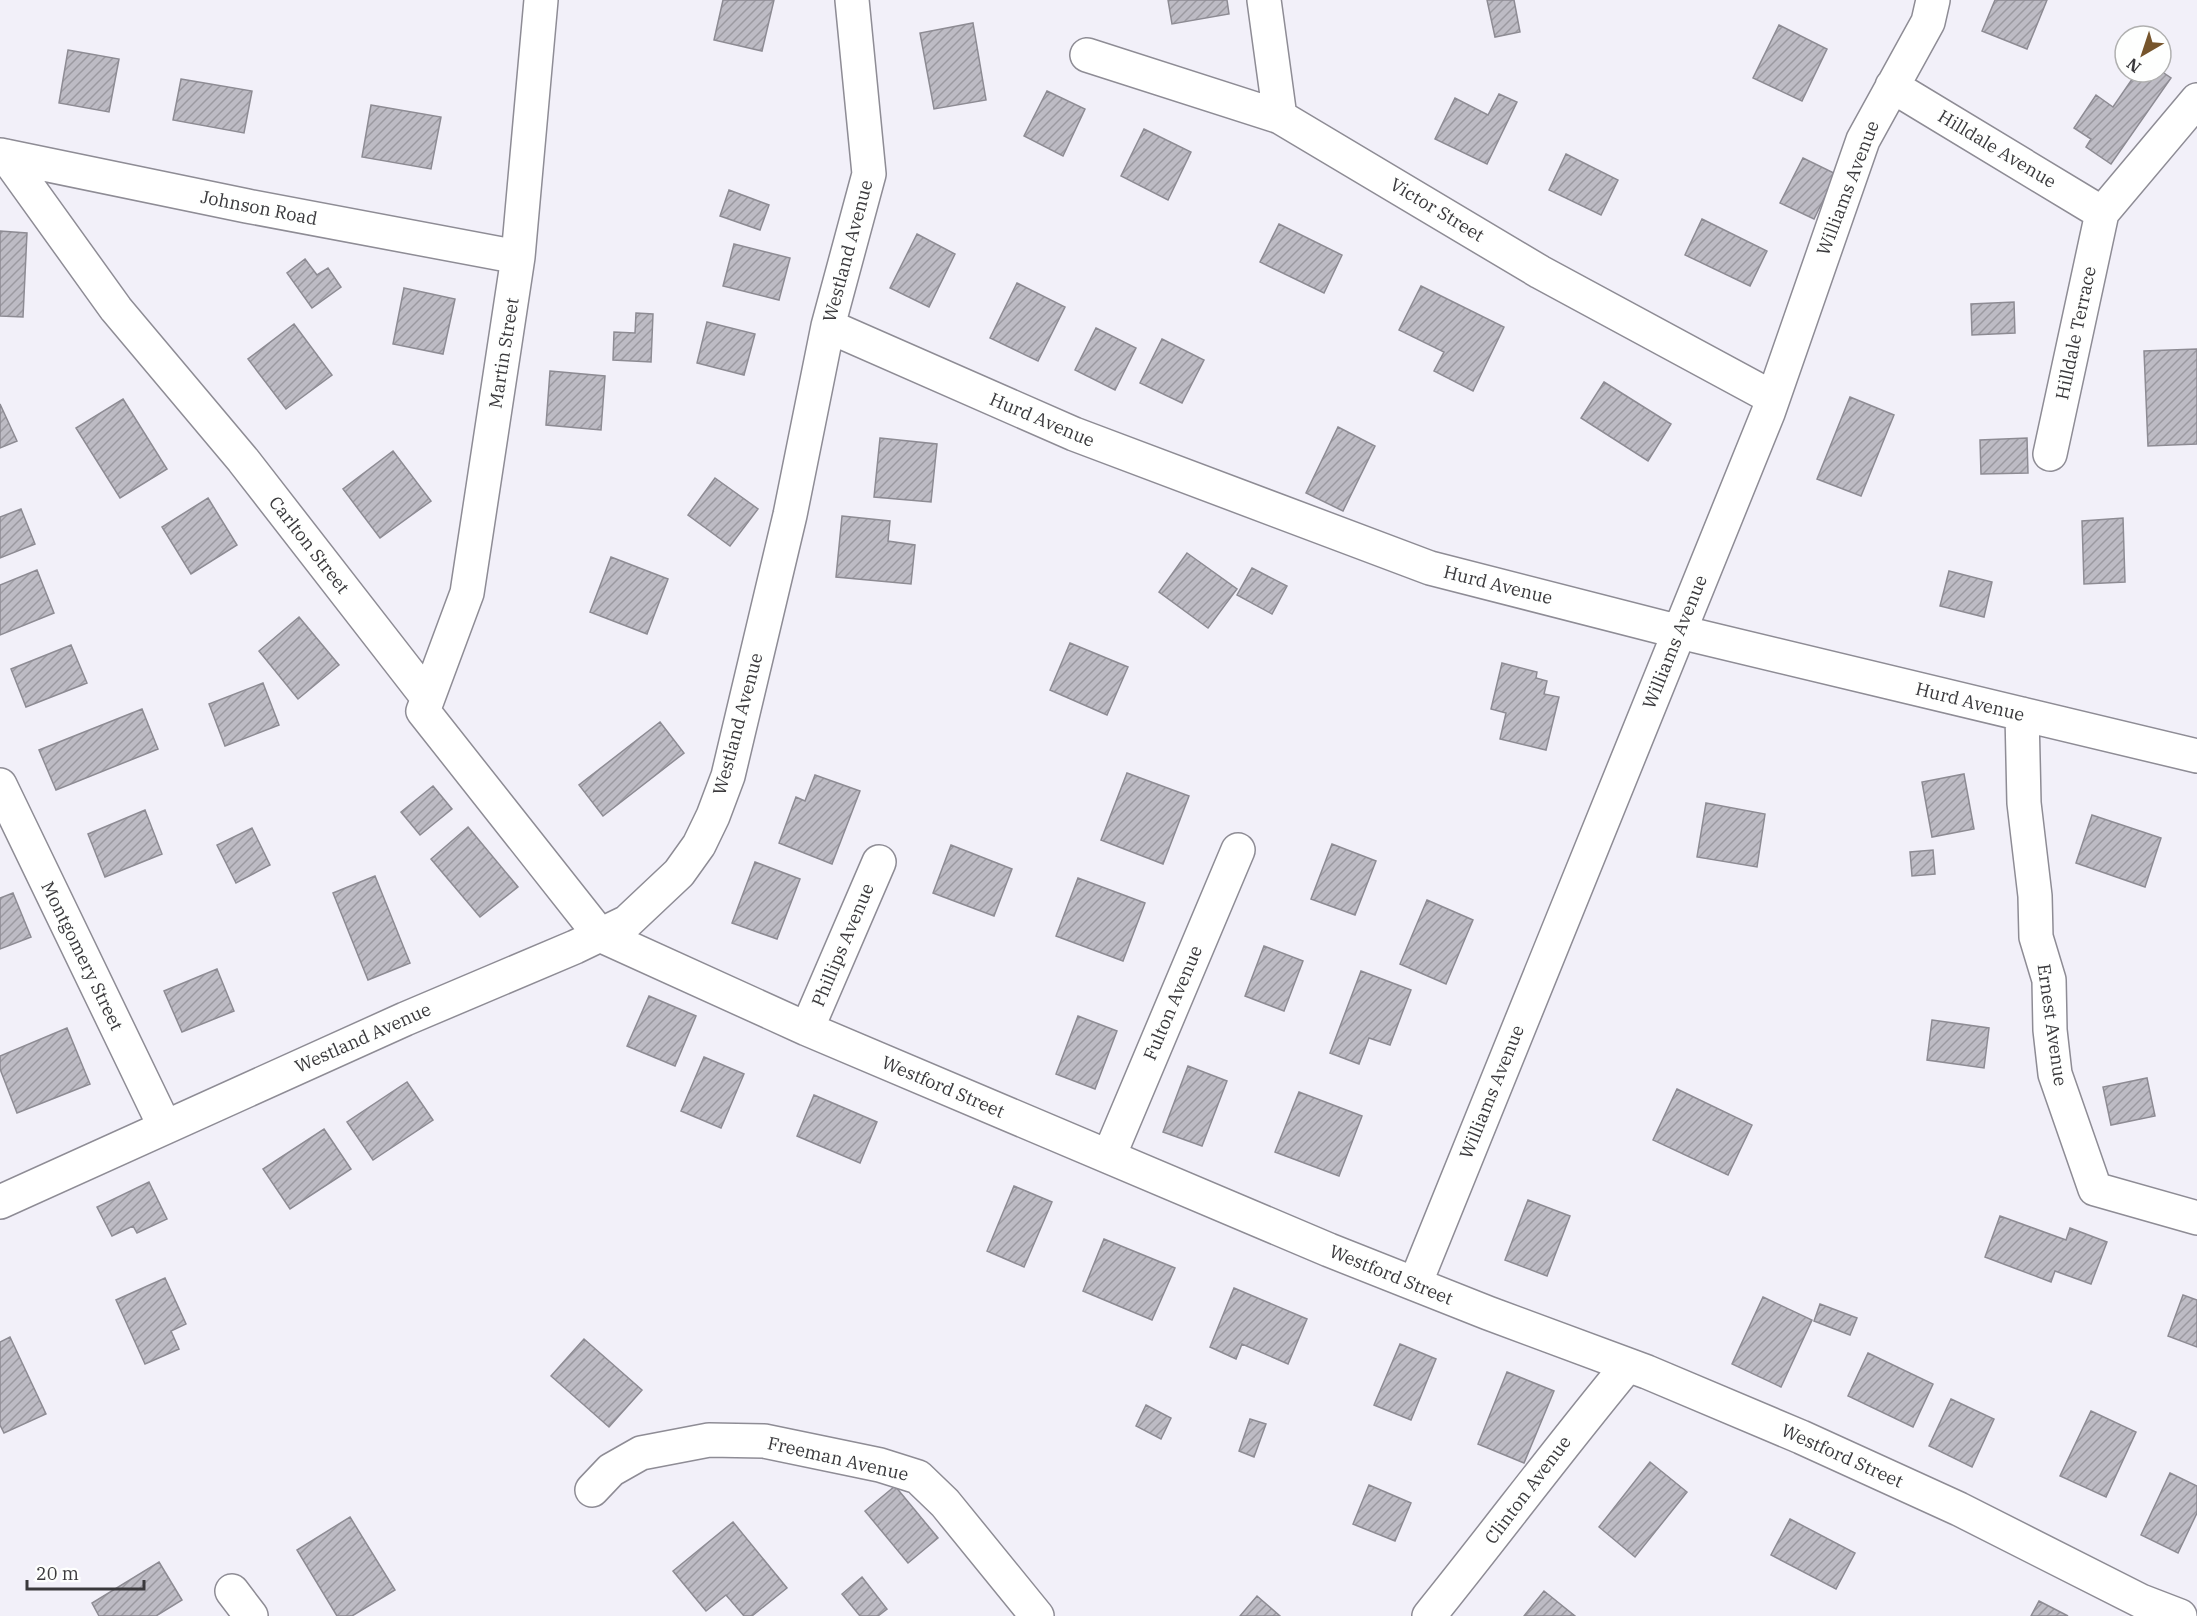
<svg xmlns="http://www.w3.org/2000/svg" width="2197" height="1616" font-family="'IBM Plex Serif',serif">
  <defs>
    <pattern id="building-hatch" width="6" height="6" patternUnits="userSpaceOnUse" patternTransform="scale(1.5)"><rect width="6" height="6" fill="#bdbbc4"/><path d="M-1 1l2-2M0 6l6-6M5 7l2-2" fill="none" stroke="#9b99a0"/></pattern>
  </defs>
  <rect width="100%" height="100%" fill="#f2f0f9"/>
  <path fill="url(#building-hatch)" stroke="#8d8b93" stroke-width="1.5" d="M723,0H774L762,51L714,40Z
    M1168,0H1227L1229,14L1172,24Z
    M1487,0H1514L1520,32L1495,37Z
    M1995,0H2047L2027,49L1982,31Z
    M973,23L986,100L934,109L920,33Z
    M1779,25L1827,49L1802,101L1753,78Z
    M68,50L119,59L109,112L59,103Z
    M2161,71L2171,78L2111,164L2086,147L2091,139L2074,128L2096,95L2113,107L2137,72Z
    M181,79L252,91L244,133L173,120Z
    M1047,91L1085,109L1063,156L1024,136Z
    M1499,94L1517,102L1487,164L1435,139L1455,98L1488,115Z
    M371,105L441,117L431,169L362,157Z
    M1144,129L1191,152L1168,200L1121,176Z
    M1566,154L1618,180L1601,215L1549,190Z
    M1803,158L1836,174L1814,219L1780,203Z
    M729,190L769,205L760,230L720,216Z
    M1702,219L1767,251L1750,286L1685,255Z
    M1279,224L1342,255L1324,293L1260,262Z
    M0,231L27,233L23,317L0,316Z
    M917,234L955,254L929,307L890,288Z
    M734,244L790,258L779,300L723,286Z
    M305,259L317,275L328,268L341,287L312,308L287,273Z
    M1017,283L1065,307L1038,361L990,338Z
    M1421,286L1504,327L1473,391L1434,371L1444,352L1399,330Z
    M404,288L455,299L443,354L393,344Z
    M2014,302L2015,333L1972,335L1971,304Z
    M636,313L653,314L651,362L613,360L614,332L635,333Z
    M707,322L755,334L744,375L697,363Z
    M294,324L332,375L286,409L248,359Z
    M1096,328L1136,348L1115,390L1075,370Z
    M1162,339L1204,360L1182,403L1140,383Z
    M2197,349V444L2148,446L2144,351Z
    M550,371L605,376L601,430L546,425Z
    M1604,382L1671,424L1648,461L1581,418Z
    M1850,397L1894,415L1861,496L1817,479Z
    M123,399L167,469L120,498L76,428Z
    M0,404L17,441L0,448Z
    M1338,427L1375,446L1343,511L1306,493Z
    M880,438L937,444L931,502L874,497Z
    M2027,438L2028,473L1981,474L1980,440Z
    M393,451L431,501L380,538L343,489Z
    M715,478L758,509L730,546L688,515Z
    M208,498L237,545L191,574L162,527Z
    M21,509L35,544L0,558V517Z
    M842,516L890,521L888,541L915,545L911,584L836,577Z
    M2123,518L2125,582L2084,584L2082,521Z
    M1187,553L1237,589L1208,628L1159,592Z
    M611,557L668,579L647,634L590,612Z
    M1252,568L1287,586L1272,614L1237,595Z
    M37,570L54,613L0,635V585Z
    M1949,571L1992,582L1984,617L1940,606Z
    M299,617L339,665L298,699L259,651Z
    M1070,643L1128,667L1107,715L1050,690Z
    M71,645L87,683L26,707L11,669Z
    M1502,663L1537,672L1536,678L1547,681L1544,694L1559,697L1546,750L1500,739L1506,713L1491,709Z
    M263,683L279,725L225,746L209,704Z
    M142,709L158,749L56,790L39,750Z
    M660,722L684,753L603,816L579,785Z
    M1127,773L1189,796L1163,864L1101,840Z
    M1964,774L1974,829L1932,837L1922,782Z
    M815,775L860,791L832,864L779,843L796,797L805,801Z
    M433,786L452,809L420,835L401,812Z
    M1706,803L1765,814L1757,867L1697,857Z
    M145,810L162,854L105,877L88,834Z
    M2092,815L2161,838L2145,887L2076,863Z
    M468,827L518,887L480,917L431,859Z
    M252,828L270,865L236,883L217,845Z
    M1332,844L1376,861L1355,915L1311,899Z
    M951,845L1012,869L994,916L933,893Z
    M1933,850L1935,874L1912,876L1910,852Z
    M755,862L800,879L777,939L732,923Z
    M375,876L410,963L368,980L333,893Z
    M1078,878L1145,903L1123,961L1056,936Z
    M13,893L31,937L0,949V898Z
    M1427,900L1473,920L1446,984L1400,964Z
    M1264,946L1303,961L1284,1011L1245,996Z
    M217,969L234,1011L182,1032L164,991Z
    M1361,971L1411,990L1390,1045L1369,1038L1359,1064L1330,1053Z
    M649,996L696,1016L675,1066L627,1046Z
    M1078,1016L1117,1031L1095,1089L1056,1074Z
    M1932,1020L1989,1028L1984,1068L1927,1060Z
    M67,1028L90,1084L17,1113L0,1069V1056Z
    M704,1057L744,1074L721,1128L681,1111Z
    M1188,1066L1227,1081L1202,1146L1163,1132Z
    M2147,1078L2155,1116L2111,1125L2103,1087Z
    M407,1082L433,1120L373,1160L347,1122Z
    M1677,1089L1752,1125L1728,1175L1653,1140Z
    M1299,1092L1362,1116L1339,1176L1275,1152Z
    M814,1095L877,1122L860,1163L797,1136Z
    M324,1129L351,1169L290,1209L263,1169Z
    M149,1182L167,1219L137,1233L133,1226L112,1236L97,1207Z
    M1014,1186L1052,1202L1024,1267L987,1251Z
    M1528,1200L1570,1216L1547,1276L1505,1260Z
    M2000,1216L2066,1240L2070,1228L2107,1242L2091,1284L2055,1271L2051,1282L1985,1257Z
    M1104,1239L1175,1268L1152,1320L1083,1291Z
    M165,1278L186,1324L171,1331L179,1349L145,1364L116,1300Z
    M1234,1288L1307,1319L1288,1364L1242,1344L1236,1359L1210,1347Z
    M2183,1295L2197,1300V1347L2168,1336Z
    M1763,1297L1812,1320L1781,1387L1732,1364Z
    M1820,1304L1857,1318L1850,1335L1814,1321Z
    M10,1337L46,1414L4,1433L0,1425V1342Z
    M584,1339L642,1390L609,1427L551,1376Z
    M1400,1344L1436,1359L1411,1420L1374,1405Z
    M1868,1353L1933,1384L1913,1427L1848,1396Z
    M1507,1372L1554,1391L1524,1463L1478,1444Z
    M1951,1399L1994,1419L1972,1467L1929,1446Z
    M1146,1405L1171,1418L1161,1439L1136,1426Z
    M2091,1411L2136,1432L2106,1497L2060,1476Z
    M1250,1419L1266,1424L1254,1457L1239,1451Z
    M1650,1462L1687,1492L1635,1557L1599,1527Z
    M2170,1473L2197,1486V1513L2178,1553L2141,1535Z
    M1369,1485L1411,1503L1395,1541L1353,1524Z
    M895,1486L938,1538L908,1563L865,1511Z
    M350,1517L395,1590L352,1616H337L297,1550Z
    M1790,1519L1855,1553L1836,1589L1771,1555Z
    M733,1522L787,1588L752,1616H744L726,1595L706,1611L673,1571Z
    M159,1562L182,1600L156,1616H99L92,1603Z
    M862,1577L887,1609L878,1616H860L842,1594Z
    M1544,1591L1575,1616H1524Z
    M1257,1596L1280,1616H1240Z
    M2039,1601L2068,1616H2031Z"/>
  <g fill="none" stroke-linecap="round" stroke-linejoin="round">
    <defs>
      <path id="minor" d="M1264,0L1280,117
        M1087,55L1280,117L1540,272L1773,398
        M1892,86L2102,213
        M0,155L247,206L518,257
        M6,156L116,309L243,460L428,698L423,711L600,935L807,1029L1329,1250L1488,1313L1647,1372L1801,1437L1959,1509L2141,1601L2180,1616
        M828,326L1074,434L1430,568L1680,632L2197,756
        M2050,454L2102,213L2197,100
        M428,698L467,593L518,257L541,0
        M2022,714L2024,803L2035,896L2036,937L2049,980L2050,1030L2055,1074L2095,1189L2197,1218
        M0,785L165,1127
        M807,1029L879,862
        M1109,1156L1238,850
        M0,1202L405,1019L575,947L627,922L679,873L699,845L713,816L728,776L790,515L828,326L869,174L852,0
        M1415,1284L1768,413L1863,140L1928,22L1933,0
        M592,1490L611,1470L641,1453L709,1440L764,1441L880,1465L918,1477L945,1503L1037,1616
        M232,1591L251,1616
        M1429,1616C1496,1533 1560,1447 1628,1365"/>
    </defs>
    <use href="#minor" stroke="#8e8c95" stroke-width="36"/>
    <use href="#minor" stroke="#fff" stroke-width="33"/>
  </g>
  <g text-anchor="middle" stroke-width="4.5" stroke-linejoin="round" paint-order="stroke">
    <g font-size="18" fill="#3a393c" stroke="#fefffe">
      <text transform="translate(1997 149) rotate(31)" y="6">Hilldale Avenue</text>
      <text transform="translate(1848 188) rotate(-69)" y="6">Williams Avenue</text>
      <text transform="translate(259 208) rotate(11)" y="6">Johnson Road</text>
      <text transform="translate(1437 210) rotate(31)" y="6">Victor Street</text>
      <text transform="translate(848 251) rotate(-75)" y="6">Westland Avenue</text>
      <text transform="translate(2076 333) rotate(-78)" y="6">Hilldale Terrace</text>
      <text transform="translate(504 353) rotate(-81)" y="6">Martin Street</text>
      <text transform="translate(1042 420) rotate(23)" y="6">Hurd Avenue</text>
      <text transform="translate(309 545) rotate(52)" y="6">Carlton Street</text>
      <text transform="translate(1498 585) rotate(14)" y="6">Hurd Avenue</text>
      <text transform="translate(1675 642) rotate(-68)" y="6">Williams Avenue</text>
      <text transform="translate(1970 702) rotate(14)" y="6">Hurd Avenue</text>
      <text transform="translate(738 724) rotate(-75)" y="6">Westland Avenue</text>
      <text transform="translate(843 945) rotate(-67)" y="6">Phillips Avenue</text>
      <text transform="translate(82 956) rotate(64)" y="6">Montgomery Street</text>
      <text transform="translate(1173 1003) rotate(-67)" y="6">Fulton Avenue</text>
      <text transform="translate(2052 1025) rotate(82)" y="6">Ernest Avenue</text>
      <text transform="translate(363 1038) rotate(-24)" y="6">Westland Avenue</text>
      <text transform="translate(943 1087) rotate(23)" y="6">Westford Street</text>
      <text transform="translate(1492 1092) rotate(-68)" y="6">Williams Avenue</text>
      <text transform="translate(1391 1275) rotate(22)" y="6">Westford Street</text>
      <text transform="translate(1842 1456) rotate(24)" y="6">Westford Street</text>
      <text transform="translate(838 1459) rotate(13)" y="6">Freeman Avenue</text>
      <text transform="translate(1528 1490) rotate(-53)" y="6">Clinton Avenue</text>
    </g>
  </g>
  <g transform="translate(2143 54) rotate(219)"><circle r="28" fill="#fefffe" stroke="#b0b0b0" stroke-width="1.5"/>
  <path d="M0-4.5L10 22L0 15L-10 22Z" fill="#76552c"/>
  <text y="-9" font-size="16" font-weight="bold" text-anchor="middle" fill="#3a393c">N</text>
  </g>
  <path d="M27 1580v9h117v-9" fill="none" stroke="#3a393c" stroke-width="3"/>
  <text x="36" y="1580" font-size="18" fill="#3a393c" stroke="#fefffe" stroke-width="4.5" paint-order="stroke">20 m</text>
</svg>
